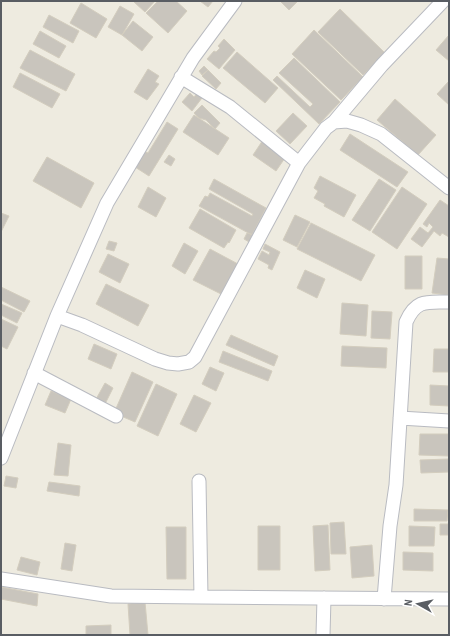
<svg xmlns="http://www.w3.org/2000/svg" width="450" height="636" font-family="'Archivo Narrow',sans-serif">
  <rect width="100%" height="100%" fill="#eeebe0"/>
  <path fill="#c9c5bd" stroke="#d3cdbe" d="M135,1H155L145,12L134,2Z
    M158,1H176L187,11L168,33L146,13Z
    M200,1H213L208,7Z
    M280,1H298L289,10Z
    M81,3L107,19L96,38L70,23Z
    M120,6L134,14L122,35L108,27Z
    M340,9L385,53L363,75L318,32Z
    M49,15L79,31L73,43L43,27Z
    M133,21L153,37L142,51L122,35Z
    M314,30L363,77L341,100L292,54Z
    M40,31L66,46L59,58L33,44Z
    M449,35V61L436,50Z
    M224,39L235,50L219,69L207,59L214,51L216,52L220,48L218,46Z
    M30,50L75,74L66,91L20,68Z
    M237,52L278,88L265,103L223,68Z
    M294,58L340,102L319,124L273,80L277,76L310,107L313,104L279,73Z
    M204,66L208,70L202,75L199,71Z
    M148,69L159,76L155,82L159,84L147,100L134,92Z
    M208,70L221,83L216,89L202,76Z
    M20,73L60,94L52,108L13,87Z
    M449,81V105L437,94Z
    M200,90L205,94L192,111L182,102L190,93L194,97Z
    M395,99L436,135L418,155L377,120Z
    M202,105L220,123L215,129L206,120L199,118L194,113Z
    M293,113L307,126L290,144L276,131Z
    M194,115L229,138L218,155L183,132Z
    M167,122L178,129L149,176L135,167L144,151L148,153Z
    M350,134L408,172L397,187L340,150Z
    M263,140L287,155L276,171L253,155Z
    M169,155L175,159L171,166L164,162Z
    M47,157L94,183L81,208L33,181Z
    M320,176L356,195L344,217L324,206L325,204L314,198L318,191L314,188Z
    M214,179L266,208L252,235L199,206L205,196L208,197L210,193L252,216L253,214L209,189Z
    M379,179L396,190L370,231L352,220Z
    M148,187L166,198L156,217L138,207Z
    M402,187L427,204L397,249L372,232Z
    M440,200L449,206V237L442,233L440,236L434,231L422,247L411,239L420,227L428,233L433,227L429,223L427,227L423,224Z
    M200,209L236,230L229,243L228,242L224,248L189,228Z
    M1,213L9,216L1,232Z
    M295,215L310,222L297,247L283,240Z
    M311,223L375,255L361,281L297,249Z
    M247,233L255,235L251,243L244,239Z
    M109,241L117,243L114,251L106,249Z
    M184,243L198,251L185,274L172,266Z
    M265,244L280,252L272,270L268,268L269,265L258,259L262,251L269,255L270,252L263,249Z
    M210,249L238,264L221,294L193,280Z
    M108,254L129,264L120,283L99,272Z
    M405,256H422V289H405Z
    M437,258L449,259V295L432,293Z
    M305,270L325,279L317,298L297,288Z
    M106,284L149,305L138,326L96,304Z
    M1,287L30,301L24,312L1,300Z
    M342,303L368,305L366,336L340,334Z
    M1,304L22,313L17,323L1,315Z
    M372,311L392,312L390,339L371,338Z
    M1,319L18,327L7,349L1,346Z
    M231,335L278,356L274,366L226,345Z
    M94,344L117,354L111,369L88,359Z
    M342,346L387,348L386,368L341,366Z
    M434,349H449V372H433Z
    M223,351L272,371L268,381L219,362Z
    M210,367L224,373L216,391L202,384Z
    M132,372L153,382L135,422L114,413Z
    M105,383L113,388L104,406L95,401Z
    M156,384L177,394L158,436L137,426Z
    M430,385L449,386V406L430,405Z
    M51,391L71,399L65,413L45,405Z
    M194,395L211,403L196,432L180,424Z
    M420,434H449V456L419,455Z
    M58,443L71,445L68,476L54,475Z
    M449,459V472L421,473L420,460Z
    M6,476L18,478L16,488L4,486Z
    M49,482L80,486L79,496L47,491Z
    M414,509L448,510L447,521H414Z
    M344,522L346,554H331L330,523Z
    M440,524H449V535H440Z
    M328,525L330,570L315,571L313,526Z
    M258,526H280V570H258Z
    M409,526L435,527L434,546H409Z
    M166,527H186V579H167Z
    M65,543L76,545L72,571L61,569Z
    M372,545L374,576L352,578L350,547Z
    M403,552L433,553V571L403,570Z
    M21,557L40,562L37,575L17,570Z
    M1,587L38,594L37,606L1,599Z
    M145,602L148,635H130L128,604Z
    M111,625V635H86V626Z"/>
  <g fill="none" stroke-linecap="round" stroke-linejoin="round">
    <defs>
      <path id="minor" d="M181,77L230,107L299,163
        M334,122L382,65L443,1
        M57,316L82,325L155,359L168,363L178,364L189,362L195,357L299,163L326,128L334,122L347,121L361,125L381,134L449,188
        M34,373L116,416
        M400,418L449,421
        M1,458L57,316L107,203L193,58L235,1
        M1,579L111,596L201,597L199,481
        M201,597L449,599
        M384,599L390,526L396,485L406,322C416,299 427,302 449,302
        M323,635L324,598"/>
    </defs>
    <use href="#minor" stroke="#b9bbc1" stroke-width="15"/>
    <use href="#minor" stroke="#fff" stroke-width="13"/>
  </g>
  <rect width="450" height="636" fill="none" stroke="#595d63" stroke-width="4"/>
  <g transform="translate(418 604) rotate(278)" stroke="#ffffff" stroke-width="3" paint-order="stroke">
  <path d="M0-3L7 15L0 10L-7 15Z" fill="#595d63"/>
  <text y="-6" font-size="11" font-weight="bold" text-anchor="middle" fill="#595d63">N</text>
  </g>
</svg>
